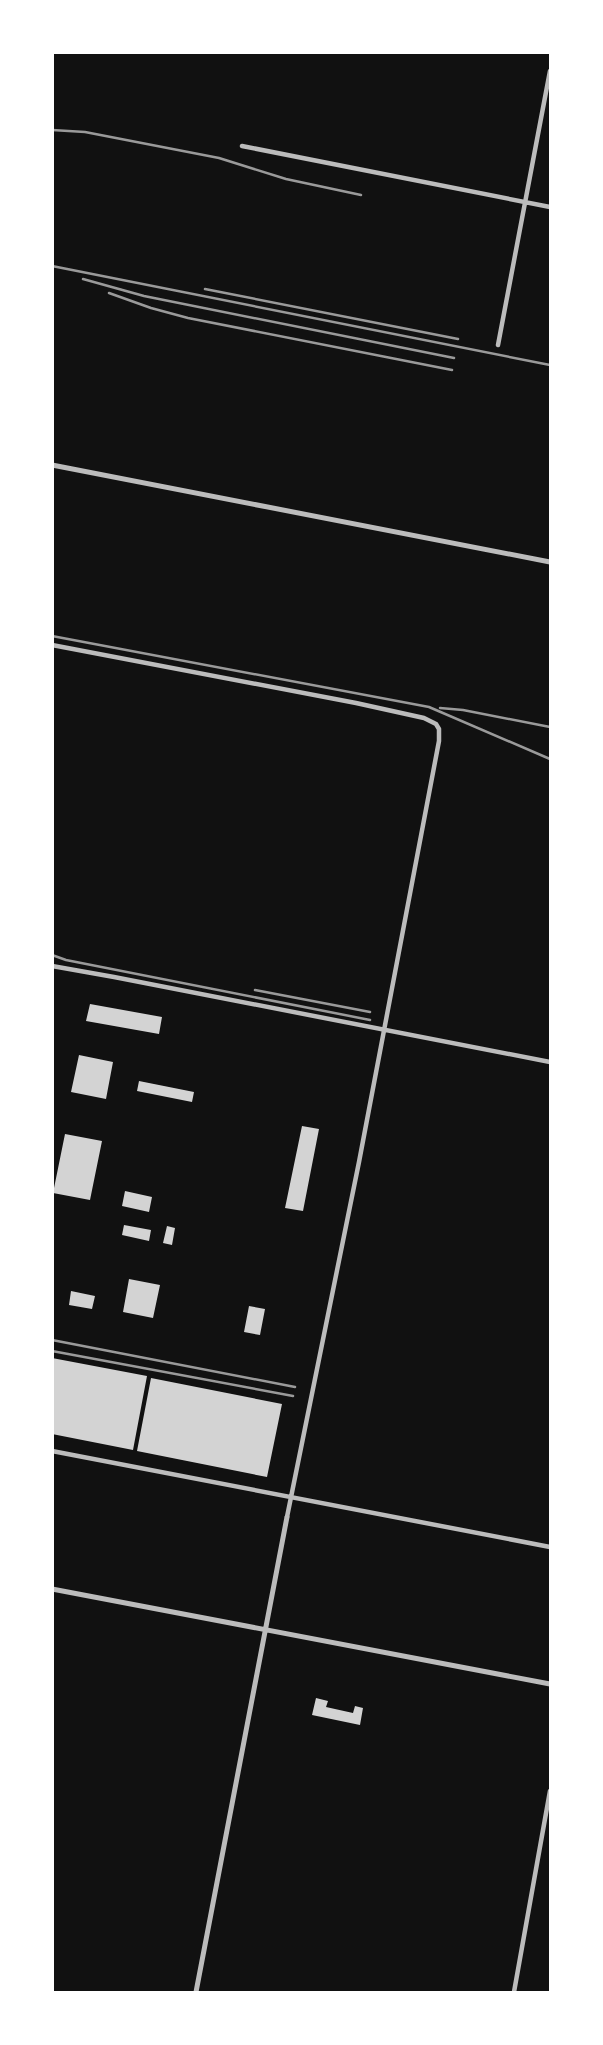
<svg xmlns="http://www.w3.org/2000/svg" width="603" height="2045" font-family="Literata,serif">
  <rect width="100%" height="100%" fill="#111"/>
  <path fill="#d3d3d3" d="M90,1004L162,1017L159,1034L86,1021Z
    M79,1055L113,1062L106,1099L71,1092Z
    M139,1081L194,1092L192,1102L137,1091Z
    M302,1126L319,1129L303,1211L285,1208Z
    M65,1134L102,1141L90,1200L53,1193Z
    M125,1191L152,1197L149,1212L122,1206Z
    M124,1225L151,1230L149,1241L122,1235Z
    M167,1226L175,1228L172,1245L163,1243Z
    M129,1279L160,1285L153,1318L123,1312Z
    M71,1291L95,1296L92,1309L69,1305Z
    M249,1306L265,1309L260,1335L244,1332Z
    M52,1358L147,1376L133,1450L52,1434Z
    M151,1378L282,1404L267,1477L137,1451Z
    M316,1698L328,1701L326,1707L353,1713L355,1706L363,1708L360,1725L312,1715Z"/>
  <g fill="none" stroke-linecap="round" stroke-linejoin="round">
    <path stroke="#bcbcbc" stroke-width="4.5" d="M242,146L550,207
      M498,345L550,71
      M52,645L356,703L424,718L436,724L439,729V741L359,1162L287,1517
      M52,966L114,977L550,1062
      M52,1451L550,1547
      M514,1992L550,1791"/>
    <path stroke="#bcbcbc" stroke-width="5" d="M52,465L550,562
      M52,1589L550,1684
      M196,1992L287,1517"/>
    <path stroke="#9a9a9a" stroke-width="2.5" d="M52,130L85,132L219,158L286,179L361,195
      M52,266L550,365
      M83,279L144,296L454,358
      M205,289L458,339
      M109,293L151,308L188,318L452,370
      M52,636L429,707L550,759
      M440,708L463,710L550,727
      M52,955L66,960L370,1020
      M255,990L370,1012
      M52,1340L295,1387
      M52,1351L293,1396"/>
  </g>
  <rect width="603" height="2045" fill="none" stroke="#ffffff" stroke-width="108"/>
</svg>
